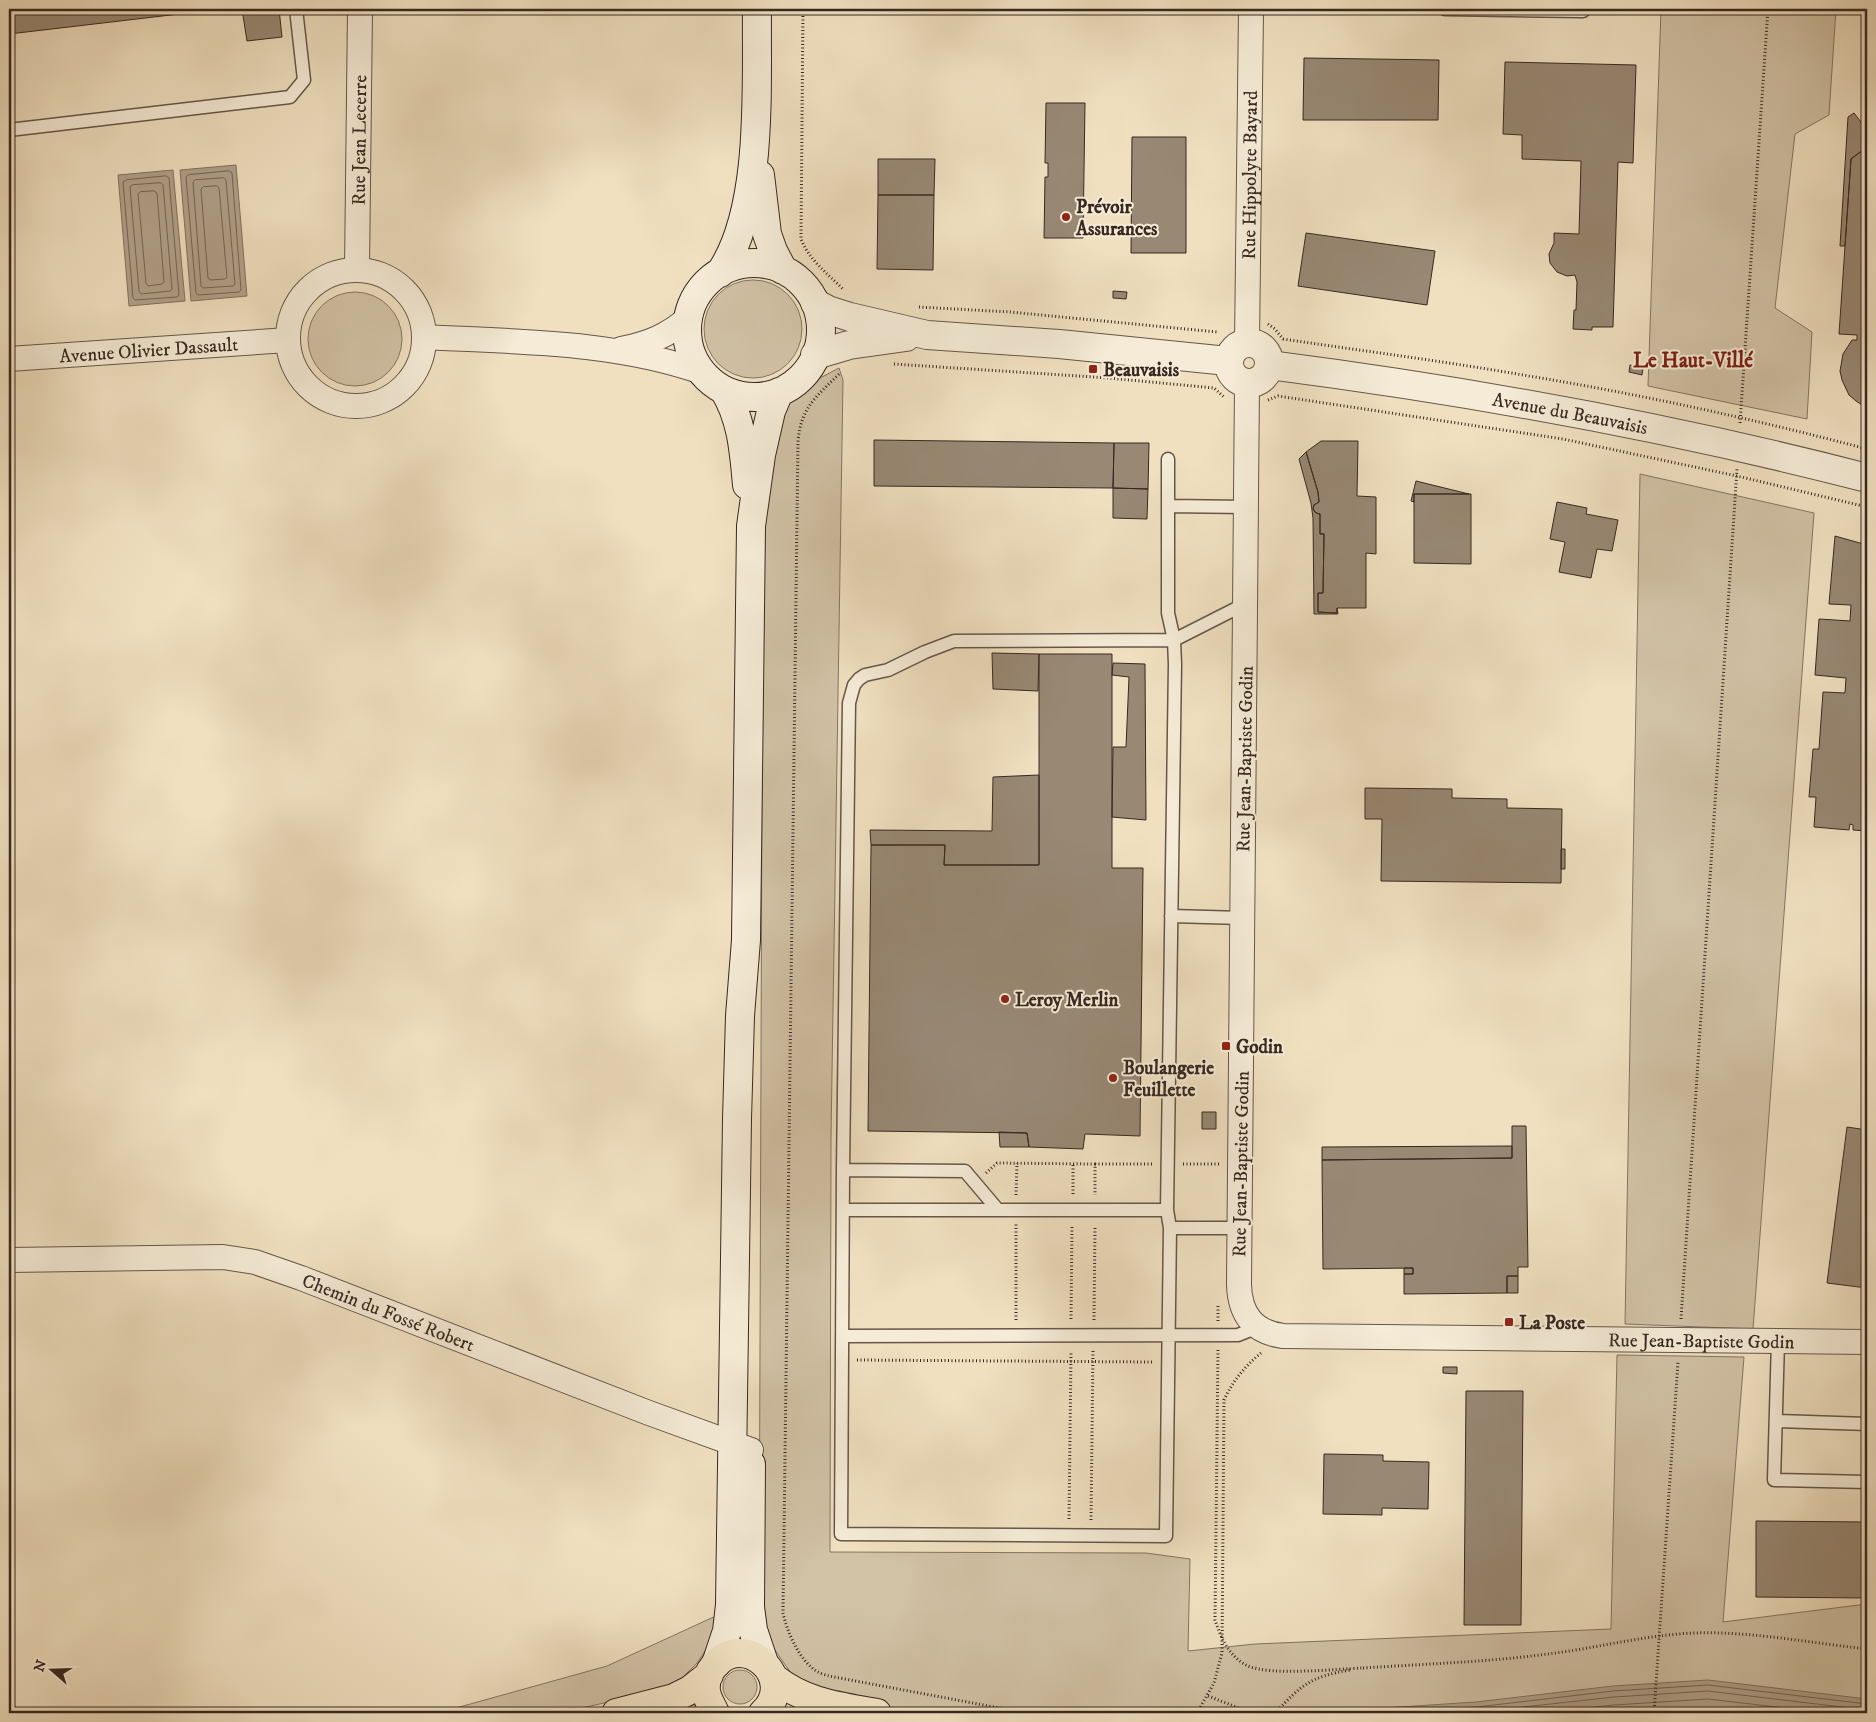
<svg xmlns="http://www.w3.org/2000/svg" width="1876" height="1722" font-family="'IM FELL DW Pica',serif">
  <rect width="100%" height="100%" fill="#f0e0c0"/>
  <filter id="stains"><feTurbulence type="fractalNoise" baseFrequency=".004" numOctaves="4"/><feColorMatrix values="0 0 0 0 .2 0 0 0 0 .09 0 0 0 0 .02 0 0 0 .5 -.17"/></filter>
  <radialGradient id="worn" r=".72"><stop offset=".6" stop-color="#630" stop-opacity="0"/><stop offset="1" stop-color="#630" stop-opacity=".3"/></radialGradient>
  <path fill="#d1c1a5" stroke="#847464" d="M1661,9H1836L1829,115L1795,134L1775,308L1812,332L1807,419L1648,386Z
    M704 329a49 49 0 1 1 98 0a49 49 0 1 1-98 0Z
    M308 339a47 47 0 1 1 94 0a47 47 0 1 1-94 0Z
    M839,368L843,380L831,1137L830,1552L1146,1553L1190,1559L1188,1651L1255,1644L1611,1629L1617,1355L1744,1357L1723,1622L1867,1604V1713H913L821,1696L793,1676L759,1627L763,504L781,410L818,379Z
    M1640,474L1814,513L1753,1329L1625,1324Z
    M718,1615L711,1642L697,1663L672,1688L559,1713H438L607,1666Z
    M723 1687a17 17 0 1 1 34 0a17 17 0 1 1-34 0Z
    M690,1700L701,1713H646Z"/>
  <path fill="#b1a18a" stroke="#817160" d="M236,165L247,296L191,301L180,170Z
    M173,170L185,301L129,306L118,175Z
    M1708,1680L1867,1699V1713H1349L1353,1710L1476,1702L1613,1686Z"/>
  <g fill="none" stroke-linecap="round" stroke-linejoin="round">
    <path stroke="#746456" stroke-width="1" d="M229,171L232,173L241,290L239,292L198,295L196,293L186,177L188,175Z
      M166,176L169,178L179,295L177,297L135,300L133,298L123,182L126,180Z
      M224,178L226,180L235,284L233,286L203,288L201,286L193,182L195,180Z
      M161,183L163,185L172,289L170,291L141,294L139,291L130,187L132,185Z
      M217,186L219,188L227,277L225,279L210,280L208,278L201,189L203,187Z
      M154,191L157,193L164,282L162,284L148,286L146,283L138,194L140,192Z
      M1376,1713L1477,1707L1613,1691L1708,1685L1867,1704
      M1469,1713L1614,1697L1708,1691L1867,1710
      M1539,1713L1614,1705L1708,1699L1828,1713"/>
  </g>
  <path fill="#988874" stroke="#382822" d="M9,9H222L9,34Z
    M242,9H279L282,37L247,41Z
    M1304,58L1439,60L1438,120H1303Z
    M1505,62L1636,65L1633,163L1618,162L1613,327H1592V330L1573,329L1574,310H1576L1577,282L1575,275L1567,276L1557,272L1550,263L1549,254L1554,243V233L1579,234L1581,161L1522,159V135L1503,134Z
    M1046,103H1085L1083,238H1044L1045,177H1048V163H1045Z
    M1854,113L1867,130V147L1851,159L1845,246H1840L1848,117Z
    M1132,137H1186V253H1131Z
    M1867,147V408L1856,401L1849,395L1842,380L1840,371L1843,354L1852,340H1857V335L1839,334L1851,159Z
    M878,159H935L934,195H878Z
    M878,195H934L933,270L877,269Z
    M1306,233L1435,251L1427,305L1298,286Z
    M1113,291L1127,292L1126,299L1113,298Z
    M1630,365L1643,368L1642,375L1629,372Z
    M874,440L1114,443L1113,488L874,486Z
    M1321,441H1358L1357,496L1376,497V554L1366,553V608H1337V613L1318,612V593H1323L1324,534H1320V514L1316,513L1313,509L1314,505L1319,502L1318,492L1306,452Z
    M1114,443H1149L1148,489L1113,488Z
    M1306,452L1318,492L1319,502L1314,505L1313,509L1316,513L1320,514V534H1324L1323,593H1318V612L1337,613V608L1338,614H1314L1313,518L1311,503L1299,459Z
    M1416,481L1469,494H1414V502L1411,501Z
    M1113,488L1148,489L1147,519L1113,518Z
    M1414,494H1471V564L1414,563Z
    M1557,502L1587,508L1586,514L1618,520L1612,551L1597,549L1591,578L1559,572L1565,542L1550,539Z
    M1835,536L1867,545V679H1866L1865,683L1867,684V689L1865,690V695H1867V831L1853,830V825L1850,824L1849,830L1814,827L1816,797H1809L1813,749H1819L1823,692L1845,693L1846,678L1815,675L1819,619L1850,621L1851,605L1829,604Z
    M992,653L1039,654L1038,691L993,689Z
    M1039,654H1112V868H1143L1140,1136L1085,1134L1083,1149L1029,1147L1027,1133L868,1131L871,845H945L944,865H1039Z
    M1113,663L1145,664L1146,820L1112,817L1113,747H1126L1129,677L1112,675Z
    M1039,775V865H944L945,845H871L870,830L992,831L993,777Z
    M1365,788L1452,789V798L1507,799V808L1562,809L1561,883L1381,881L1382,819H1365Z
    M1561,849H1565V869H1561Z
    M1202,1112H1216V1129H1202Z
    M1512,1126H1526L1528,1267H1518V1276H1507V1293L1404,1294V1274H1413V1268L1323,1269L1322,1160L1512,1158Z
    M1847,1127L1867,1130V1288L1827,1283Z
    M999,1132L1027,1133L1029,1147H1000Z
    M1512,1146V1158L1322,1160V1147Z
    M1404,1268H1413V1274H1404Z
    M1507,1276H1518V1293H1507Z
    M1443,1367H1457V1374L1443,1373Z
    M1466,1391H1523L1521,1625H1464Z
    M1324,1454L1383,1455V1461L1429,1462L1428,1509L1382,1508V1515L1323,1514Z
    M1756,1521L1867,1522V1598L1756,1597Z"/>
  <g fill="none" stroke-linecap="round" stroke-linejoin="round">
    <defs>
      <path id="service" d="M1445,9L1583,11
        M9,130L290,97L304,80L296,9
        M1168,506L1246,507
        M1171,916L1242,918
        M843,1170L849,703L854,685L859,679L865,675L888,670L925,652L954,641L1174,640L1245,604
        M843,1210H1167
        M998,1210L965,1171L843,1170L841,1534L1166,1536L1170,1228L1167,1210L1175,664L1174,640L1168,613V459
        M1170,1228H1239
        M842,1336L1238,1335L1258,1327
        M1778,1341L1774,1480L1867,1482
        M1776,1421L1867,1424"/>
      <g id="minor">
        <path id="s1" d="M357,270L360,9"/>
        <circle cx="356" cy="338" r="68"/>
        <path d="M424,337C517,342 613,341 702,372"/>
        <path id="s2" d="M1247,343L1251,9"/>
        <path d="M621,349C647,344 668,336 688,318"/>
        <path id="s3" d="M9,359L288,340"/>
        <path id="s4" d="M1247,383L1239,1285C1240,1314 1253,1332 1283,1336L1867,1342"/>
        <path id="s5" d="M9,1260L223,1257L255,1262L301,1278L649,1413L751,1450"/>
      </g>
      <g id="tertiary">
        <path d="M815,303L828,310L850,317L927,335L1059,344L1228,361"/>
        <circle cx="1249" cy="363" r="20"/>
        <path d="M815,355L849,345L906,337"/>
        <path id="s6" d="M1269,365C1471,391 1670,427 1867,478"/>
      </g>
      <path id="secondary" d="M760,175L767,234L773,251L783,270
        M687 330a67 67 0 1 1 134 0a67 67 0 1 1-134 0Z
        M720,273C764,209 756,85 757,9
        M724,390C742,419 744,452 747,485
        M751,1464L750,1607L753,1630L764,1663
        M716,1664L727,1631L730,1605L737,1119L740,1016L746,940L751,526L761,455L771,411L779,392"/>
      <path id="primary" d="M774,1678C806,1703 838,1706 877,1713
        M616,1713L674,1698L690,1690L709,1675
        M715,1713C712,1706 707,1699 706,1691C705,1682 708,1673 714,1666C744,1629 799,1679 763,1713"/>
    </defs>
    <use href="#service" stroke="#66564a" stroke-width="15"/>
    <use href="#minor" stroke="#66564a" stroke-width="26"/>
    <use href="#tertiary" stroke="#66564a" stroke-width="30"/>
    <use href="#secondary" stroke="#382822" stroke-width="30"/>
    <use href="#primary" stroke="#382822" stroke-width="30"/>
    <path stroke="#382822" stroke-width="3" stroke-dasharray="1 2.5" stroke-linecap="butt" d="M803,9L801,239C809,260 828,274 844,290
      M919,307L1010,312L1217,332
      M1268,324L1275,329L1283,339
      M1283,339C1363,351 1443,361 1523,375C1639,394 1754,419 1867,449
      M894,364L1109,378L1214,388L1225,398
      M839,374C817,396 801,407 798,441L783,1613C787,1632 800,1662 818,1672C821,1674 826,1675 829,1676L1026,1713
      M1268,400L1278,396L1563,439L1737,476L1867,507
      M1740,423L1768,9
      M1095,1164H1152
      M1183,1164H1219
      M986,1173L997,1163L1095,1164V1195
      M1073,1194V1164
      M1016,1195L1017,1163
      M1071,1319L1072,1226
      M1681,1319L1737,469
      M1016,1320V1224
      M1094,1320L1095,1226
      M1218,1321V1305
      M1218,1350L1215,1620C1221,1638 1229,1657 1248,1666C1272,1676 1335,1669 1363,1668
      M857,1360L1153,1362
      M1069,1519L1071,1351
      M1091,1520L1093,1351
      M1363,1668C1425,1664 1487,1662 1548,1654C1597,1648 1645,1635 1694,1633C1750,1631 1811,1643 1867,1649
      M1208,1696L1252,1713
      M1197,1713L1214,1683L1222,1653L1224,1400C1233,1381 1244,1367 1261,1353
      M1275,1713C1302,1685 1309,1677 1350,1670
      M1654,1713L1678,1362"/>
    <use href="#service" stroke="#f5ebd6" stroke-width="12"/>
    <use href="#minor" stroke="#f5ebd6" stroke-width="24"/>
    <use href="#tertiary" stroke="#f5ebd6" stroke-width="28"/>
    <use href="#secondary" stroke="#f5ebd6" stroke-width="28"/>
    <use href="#primary" stroke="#f0e0c0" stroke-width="28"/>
  </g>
  <g fill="#8f2418" stroke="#f5ebd6" stroke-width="2">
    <circle cx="1066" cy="217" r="5"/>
    <rect x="1088" y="364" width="10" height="10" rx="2.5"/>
    <circle cx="1005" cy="999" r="5"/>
    <rect x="1221" y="1041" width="10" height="10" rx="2.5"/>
    <circle cx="1113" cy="1078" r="5"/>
    <rect x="1504" y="1317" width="10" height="10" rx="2.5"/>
  </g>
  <g text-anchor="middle" stroke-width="4" stroke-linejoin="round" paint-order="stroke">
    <g font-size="19" fill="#382822" stroke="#f5ebd6">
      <text dy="7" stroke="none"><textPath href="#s1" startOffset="130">Rue Jean Lecerre</textPath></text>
      <text dy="7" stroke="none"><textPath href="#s2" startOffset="168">Rue Hippolyte Bayard</textPath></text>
      <text dy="7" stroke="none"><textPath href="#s3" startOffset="140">Avenue Olivier Dassault</textPath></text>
      <text dy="7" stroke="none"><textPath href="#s6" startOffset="305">Avenue du Beauvaisis</textPath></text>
      <text transform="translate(1244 759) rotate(-89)" y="7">Rue Jean-Baptiste Godin</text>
      <text transform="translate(1240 1164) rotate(-89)" y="7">Rue Jean-Baptiste Godin</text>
      <text dy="7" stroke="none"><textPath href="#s5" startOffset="389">Chemin du Fossé Robert</textPath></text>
      <text dy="7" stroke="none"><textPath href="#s4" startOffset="1395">Rue Jean-Baptiste Godin</textPath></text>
    </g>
    <g font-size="19" font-weight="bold" fill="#382822" stroke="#f5ebd6" text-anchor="start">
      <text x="1076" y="213">Prévoir<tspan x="1076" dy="22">Assurances</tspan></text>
      <text x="1103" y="376">Beauvaisis</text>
      <text x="1015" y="1006">Leroy Merlin</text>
      <text x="1236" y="1053">Godin</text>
      <text x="1123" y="1074">Boulangerie<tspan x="1123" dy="22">Feuillette</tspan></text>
      <text x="1519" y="1329">La Poste</text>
    </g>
    <g font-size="21" font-weight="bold" fill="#7a1f14" stroke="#f5ebd6">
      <text x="1693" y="367">Le Haut-Villé</text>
    </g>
  </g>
  <rect width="1876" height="1722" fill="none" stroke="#f0e0c0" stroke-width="30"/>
  <rect x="10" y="10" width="1856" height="1702" fill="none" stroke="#382822" stroke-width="2.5"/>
  <rect x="15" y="15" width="1846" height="1692" fill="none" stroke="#382822"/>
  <g transform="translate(52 1670) rotate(290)" stroke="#f5ebd6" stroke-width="4" paint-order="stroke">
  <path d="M0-4L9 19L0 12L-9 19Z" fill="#382822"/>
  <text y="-8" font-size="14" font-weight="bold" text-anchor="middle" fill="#382822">N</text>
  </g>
  <rect width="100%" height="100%" filter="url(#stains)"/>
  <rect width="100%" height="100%" fill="url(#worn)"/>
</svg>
